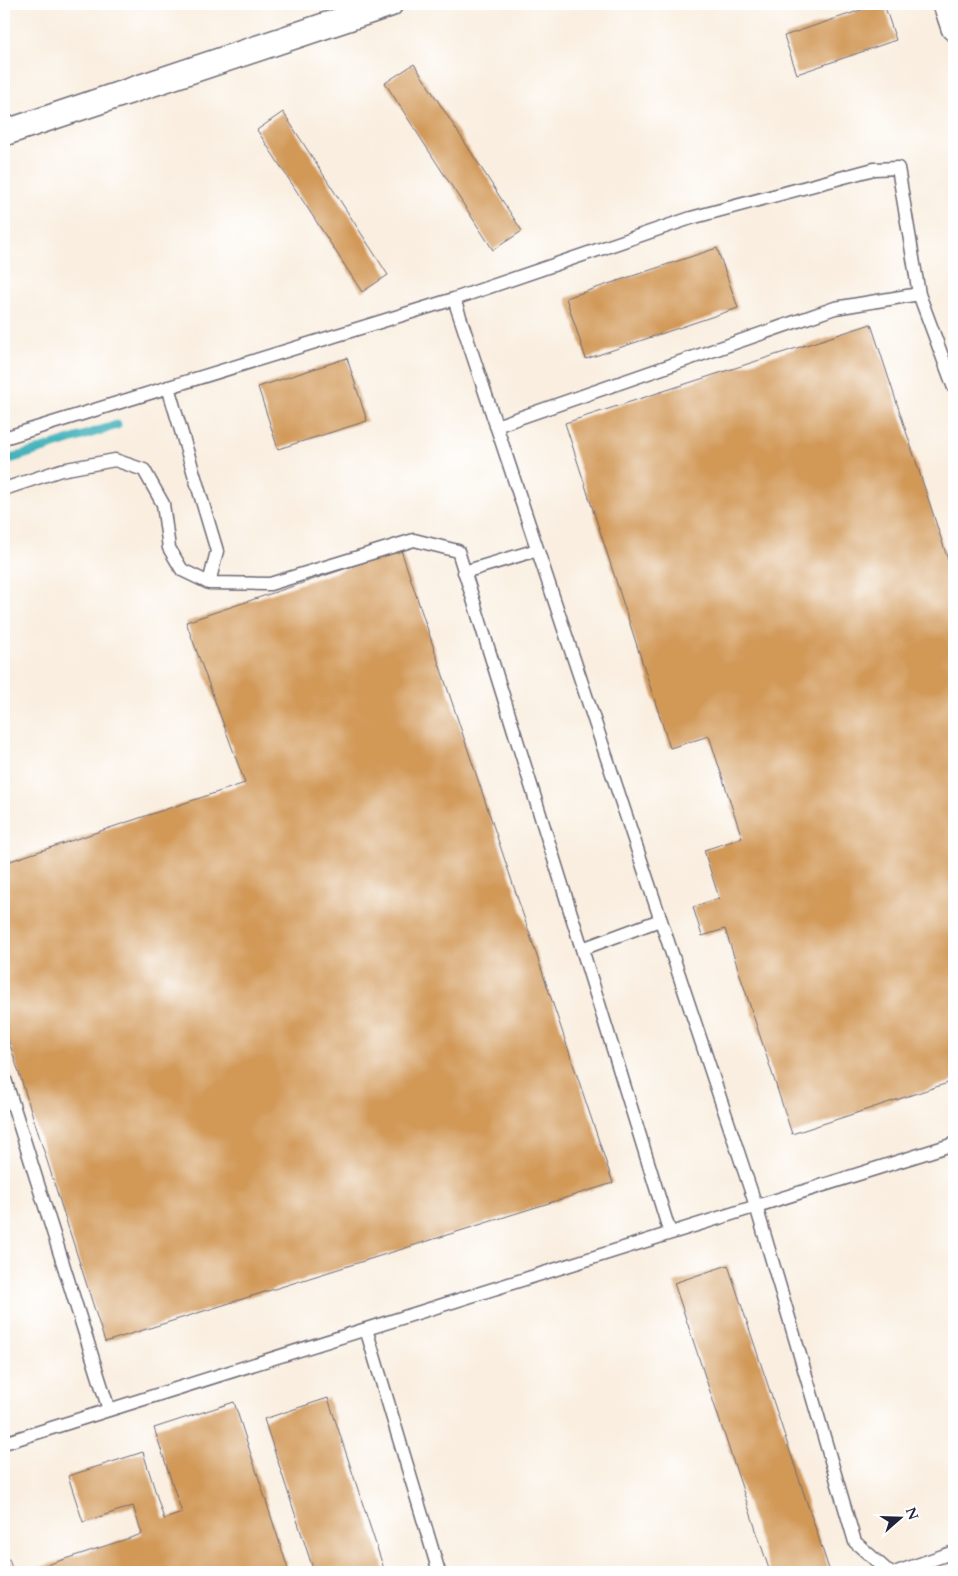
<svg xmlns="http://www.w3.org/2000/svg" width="958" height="1576" font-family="Cardo,serif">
  <rect width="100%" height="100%" fill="#fff"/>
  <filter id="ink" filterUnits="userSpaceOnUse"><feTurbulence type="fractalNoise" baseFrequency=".02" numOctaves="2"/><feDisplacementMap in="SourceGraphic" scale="10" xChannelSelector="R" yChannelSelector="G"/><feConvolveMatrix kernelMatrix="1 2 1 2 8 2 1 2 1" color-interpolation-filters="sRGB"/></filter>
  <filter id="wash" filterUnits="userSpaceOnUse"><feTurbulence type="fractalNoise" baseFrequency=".0096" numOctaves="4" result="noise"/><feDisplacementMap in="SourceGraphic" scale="20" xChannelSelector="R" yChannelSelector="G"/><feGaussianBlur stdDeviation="1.12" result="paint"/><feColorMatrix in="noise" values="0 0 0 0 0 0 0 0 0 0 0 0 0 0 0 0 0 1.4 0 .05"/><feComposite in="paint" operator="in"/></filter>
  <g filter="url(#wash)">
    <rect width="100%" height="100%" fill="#f9eedf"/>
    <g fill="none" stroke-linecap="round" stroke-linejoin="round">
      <path stroke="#42b2bb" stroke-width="9" d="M4,461L117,425"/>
    </g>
    <g id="blocks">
      <path fill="#d19857" d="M879,4H884L896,40L797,74L784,36Z
        M414,64L522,231L493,250L385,83Z
        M283,112L388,275L362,292L257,130Z
        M717,248L738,308L586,359L566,298Z
        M871,324L954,578V1081L792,1134L725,929L702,936L693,907L719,898L704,850L742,838L709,736L670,748L565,423Z
        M347,358L367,421L278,449L258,387Z
        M401,550L613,1183L105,1342L4,1026V863L245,783L186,622Z
        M728,1265L830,1572H770L674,1283Z
        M328,1398L385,1572H314L264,1419Z
        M234,1402L289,1572H25L142,1534L133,1506L83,1522L68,1476L143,1452L164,1519L182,1513L154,1428Z
        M9,1559L13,1572H4V1560Z"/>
    </g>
  </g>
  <g filter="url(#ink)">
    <use href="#blocks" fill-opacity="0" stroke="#6d6974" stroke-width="1"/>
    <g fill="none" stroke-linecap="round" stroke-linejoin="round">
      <defs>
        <path id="service" d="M454,299L756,1206L855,1542L889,1572
          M496,426L835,308L919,294
          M4,438L454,299L691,218L874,169L898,168L919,294L954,388
          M4,489L61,470L115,460L144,470L163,504L169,548L182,570L209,583L217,551L168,387
          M464,572L537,550
          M209,583L270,584L414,540L458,551L582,949L660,920
          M582,949L670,1233
          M4,1076L109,1410
          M366,1329L439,1572
          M4,1443L954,1144
          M897,1572L954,1552"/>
        <path id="minor" d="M946,4L954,28
          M4,133L390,4"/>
      </defs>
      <use href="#service" stroke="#6d6974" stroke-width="15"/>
      <use href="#minor" stroke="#6d6974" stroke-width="28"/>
      <use href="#service" stroke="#fff" stroke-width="12"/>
      <use href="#minor" stroke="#fff" stroke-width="25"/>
    </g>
  </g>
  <rect width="958" height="1576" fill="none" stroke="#fff" stroke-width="20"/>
  <g transform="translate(900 1518) rotate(70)" stroke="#ffffff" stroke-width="4" paint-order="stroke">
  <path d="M0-4L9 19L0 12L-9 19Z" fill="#22223b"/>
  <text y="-8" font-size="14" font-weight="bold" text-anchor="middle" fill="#22223b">N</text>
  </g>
</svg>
